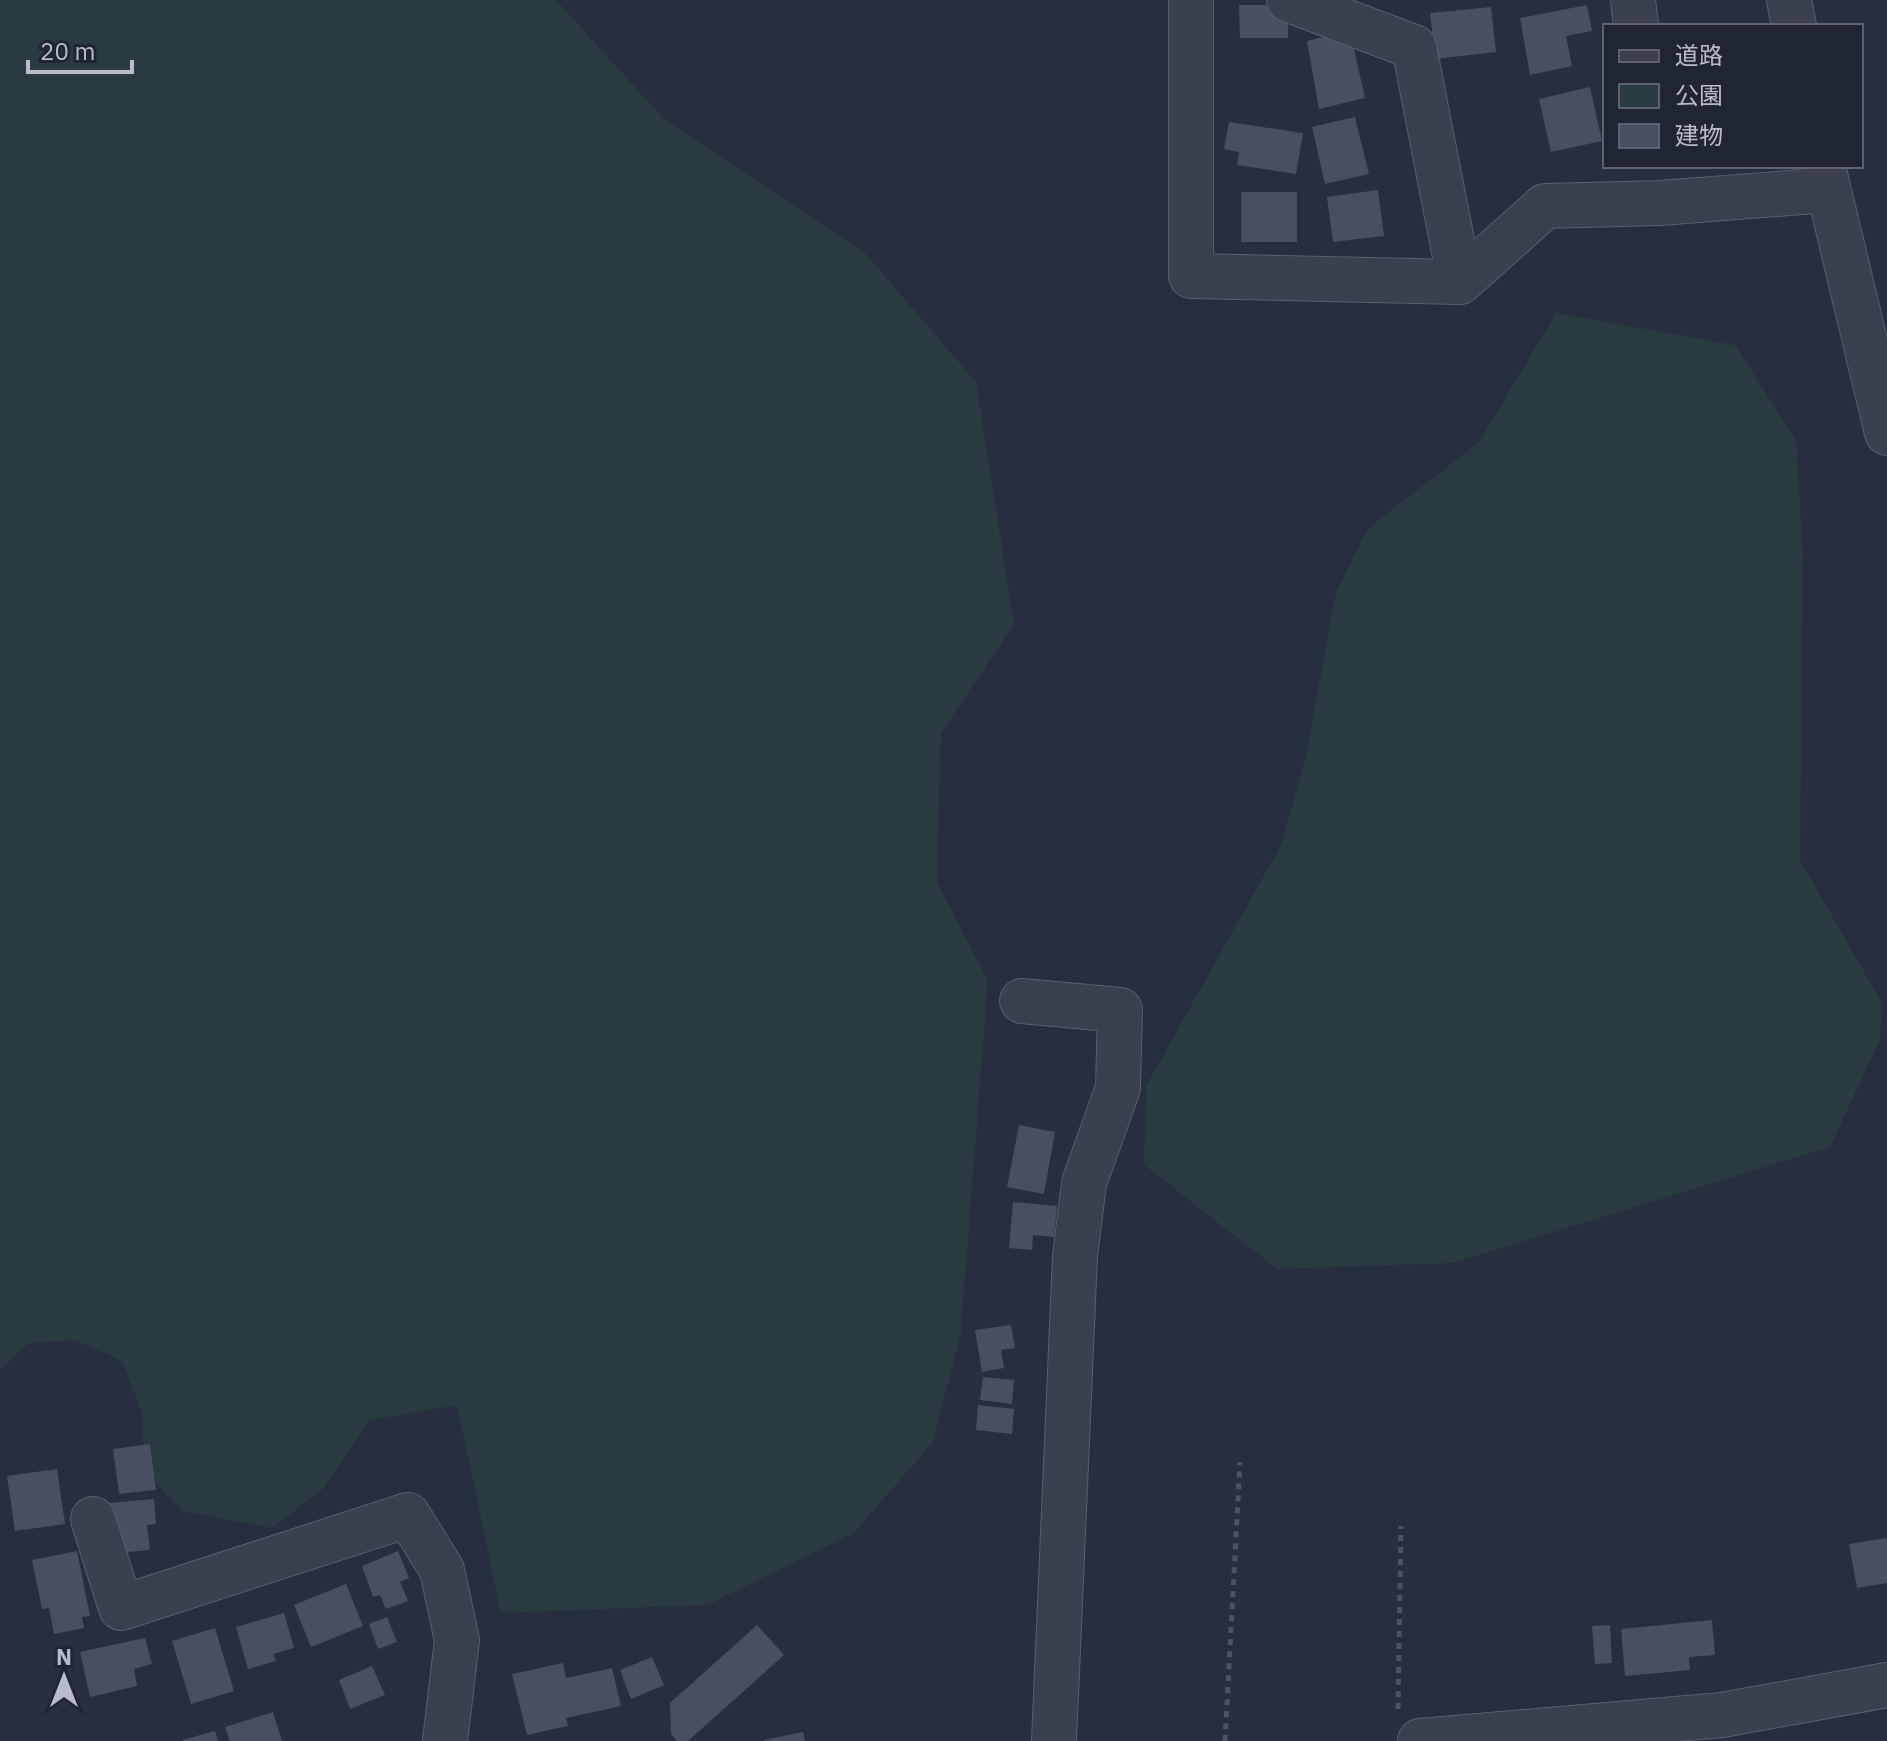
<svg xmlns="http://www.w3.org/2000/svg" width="1887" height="1741" font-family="'IBM Plex Sans','Noto Sans JP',sans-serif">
  <rect width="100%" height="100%" fill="#272e3f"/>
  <path fill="#293a40" d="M0,0H556L664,119L865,253L976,382L1014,624L941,733L937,882L988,981L961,1332L933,1442L854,1533L707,1605L501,1613L457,1405L370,1420L322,1490L272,1528L182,1511L144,1471L142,1413L122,1361L75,1340L29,1343L0,1369Z
    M1556,313L1735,345L1796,440L1803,556L1800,860L1882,1003L1880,1040L1830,1147L1453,1263L1277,1269L1144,1165L1146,1086L1281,845L1306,756L1336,592L1367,529L1479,442Z"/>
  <path fill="#494f63" d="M1239,5H1288V38H1240Z
    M1587,5L1592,31L1566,36L1572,66L1530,75L1520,18Z
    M1491,7L1496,52L1435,59L1430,13Z
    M1350,31L1365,98L1319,109L1307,41Z
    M1590,87L1602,141L1551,152L1539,99Z
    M1355,117L1369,174L1325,184L1312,127Z
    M1229,122L1303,133L1296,174L1237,165L1239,152L1224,149Z
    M1378,190L1384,236L1333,242L1327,197Z
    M1241,192H1297V242H1241Z
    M1019,1125L1055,1132L1044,1194L1007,1187Z
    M1013,1202L1057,1206L1054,1237L1033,1235L1032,1250L1009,1248Z
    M1011,1325L1015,1348L1001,1350L1004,1368L982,1372L975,1330Z
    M983,1377L1014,1380L1012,1404L980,1400Z
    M978,1405L1014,1409L1012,1434L976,1430Z
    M150,1444L156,1490L119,1494L113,1449Z
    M57,1469L65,1524L15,1531L7,1476Z
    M154,1499L156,1524L147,1525L150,1550L116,1553L109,1503Z
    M1887,1538V1583L1857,1588L1849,1544Z
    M77,1551L90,1616L82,1617L84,1628L54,1634L49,1608L42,1609L32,1560Z
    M398,1551L409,1578L400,1582L408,1601L386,1609L380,1595L373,1597L362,1566Z
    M346,1584L363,1626L311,1647L294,1605Z
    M284,1613L294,1648L273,1654L276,1661L248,1669L236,1627Z
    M387,1617L397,1642L378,1649L369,1624Z
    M1712,1620L1715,1655L1689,1657L1690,1670L1625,1676L1621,1629Z
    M757,1625L784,1655L688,1741H677L671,1734L670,1703Z
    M1610,1625L1612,1663L1595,1664L1592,1626Z
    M215,1628L234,1691L191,1704L172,1641Z
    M145,1638L152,1664L134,1669L137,1686L90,1697L80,1652Z
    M652,1657L664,1685L631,1699L620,1670Z
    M563,1663L566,1678L612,1668L621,1706L566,1718L568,1726L527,1735L512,1674Z
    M372,1666L385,1695L350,1709L339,1680Z
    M273,1712L282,1741H230L225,1727Z
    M215,1731L218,1741H183L182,1740Z
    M803,1732L805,1741H764V1740Z"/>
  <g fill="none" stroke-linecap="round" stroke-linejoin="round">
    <defs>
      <path id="minor" d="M1191,0V276L1460,282L1414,47L1289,0
        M1633,0L1636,26
        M1789,0L1794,26
        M1823,166L1887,433
        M1460,282L1545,206L1660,203L1828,190
        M1022,1001L1120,1010L1118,1088L1084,1183L1075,1256L1054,1741
        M93,1519L121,1608L408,1515L442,1570L457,1640L445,1741
        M1420,1741L1722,1715L1887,1685"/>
    </defs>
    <use href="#minor" stroke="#595e6d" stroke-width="46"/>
    <path stroke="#47575d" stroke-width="5" stroke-dasharray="6 6" stroke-linecap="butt" d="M1398,1709L1401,1526
      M1225,1741L1240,1462"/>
    <use href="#minor" stroke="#3b404f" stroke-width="44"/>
  </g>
  <rect x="1603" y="24" width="260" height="144" fill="#202534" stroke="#5d6170" stroke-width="2"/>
  <rect x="1619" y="50" width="40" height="12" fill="#3b404f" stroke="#5d6170" stroke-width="2"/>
  <text x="1675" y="64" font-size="24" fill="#b8bcca">道路</text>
  <rect x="1619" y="84" width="40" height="24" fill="#293a40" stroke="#5d6170" stroke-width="2"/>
  <text x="1675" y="104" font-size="24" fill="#b8bcca">公園</text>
  <rect x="1619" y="124" width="40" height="24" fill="#494f63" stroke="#5d6170" stroke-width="2"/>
  <text x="1675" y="144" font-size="24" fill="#b8bcca">建物</text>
  <g transform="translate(64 1677)" stroke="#202534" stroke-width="6" paint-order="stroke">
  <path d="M0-6L14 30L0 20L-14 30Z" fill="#b8bcca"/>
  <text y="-12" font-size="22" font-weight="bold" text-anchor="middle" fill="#b8bcca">N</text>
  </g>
  <path d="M28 60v12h104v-12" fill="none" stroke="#b8bcca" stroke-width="4"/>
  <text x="40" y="60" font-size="24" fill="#b8bcca" stroke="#202534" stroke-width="6" paint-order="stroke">20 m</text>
</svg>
